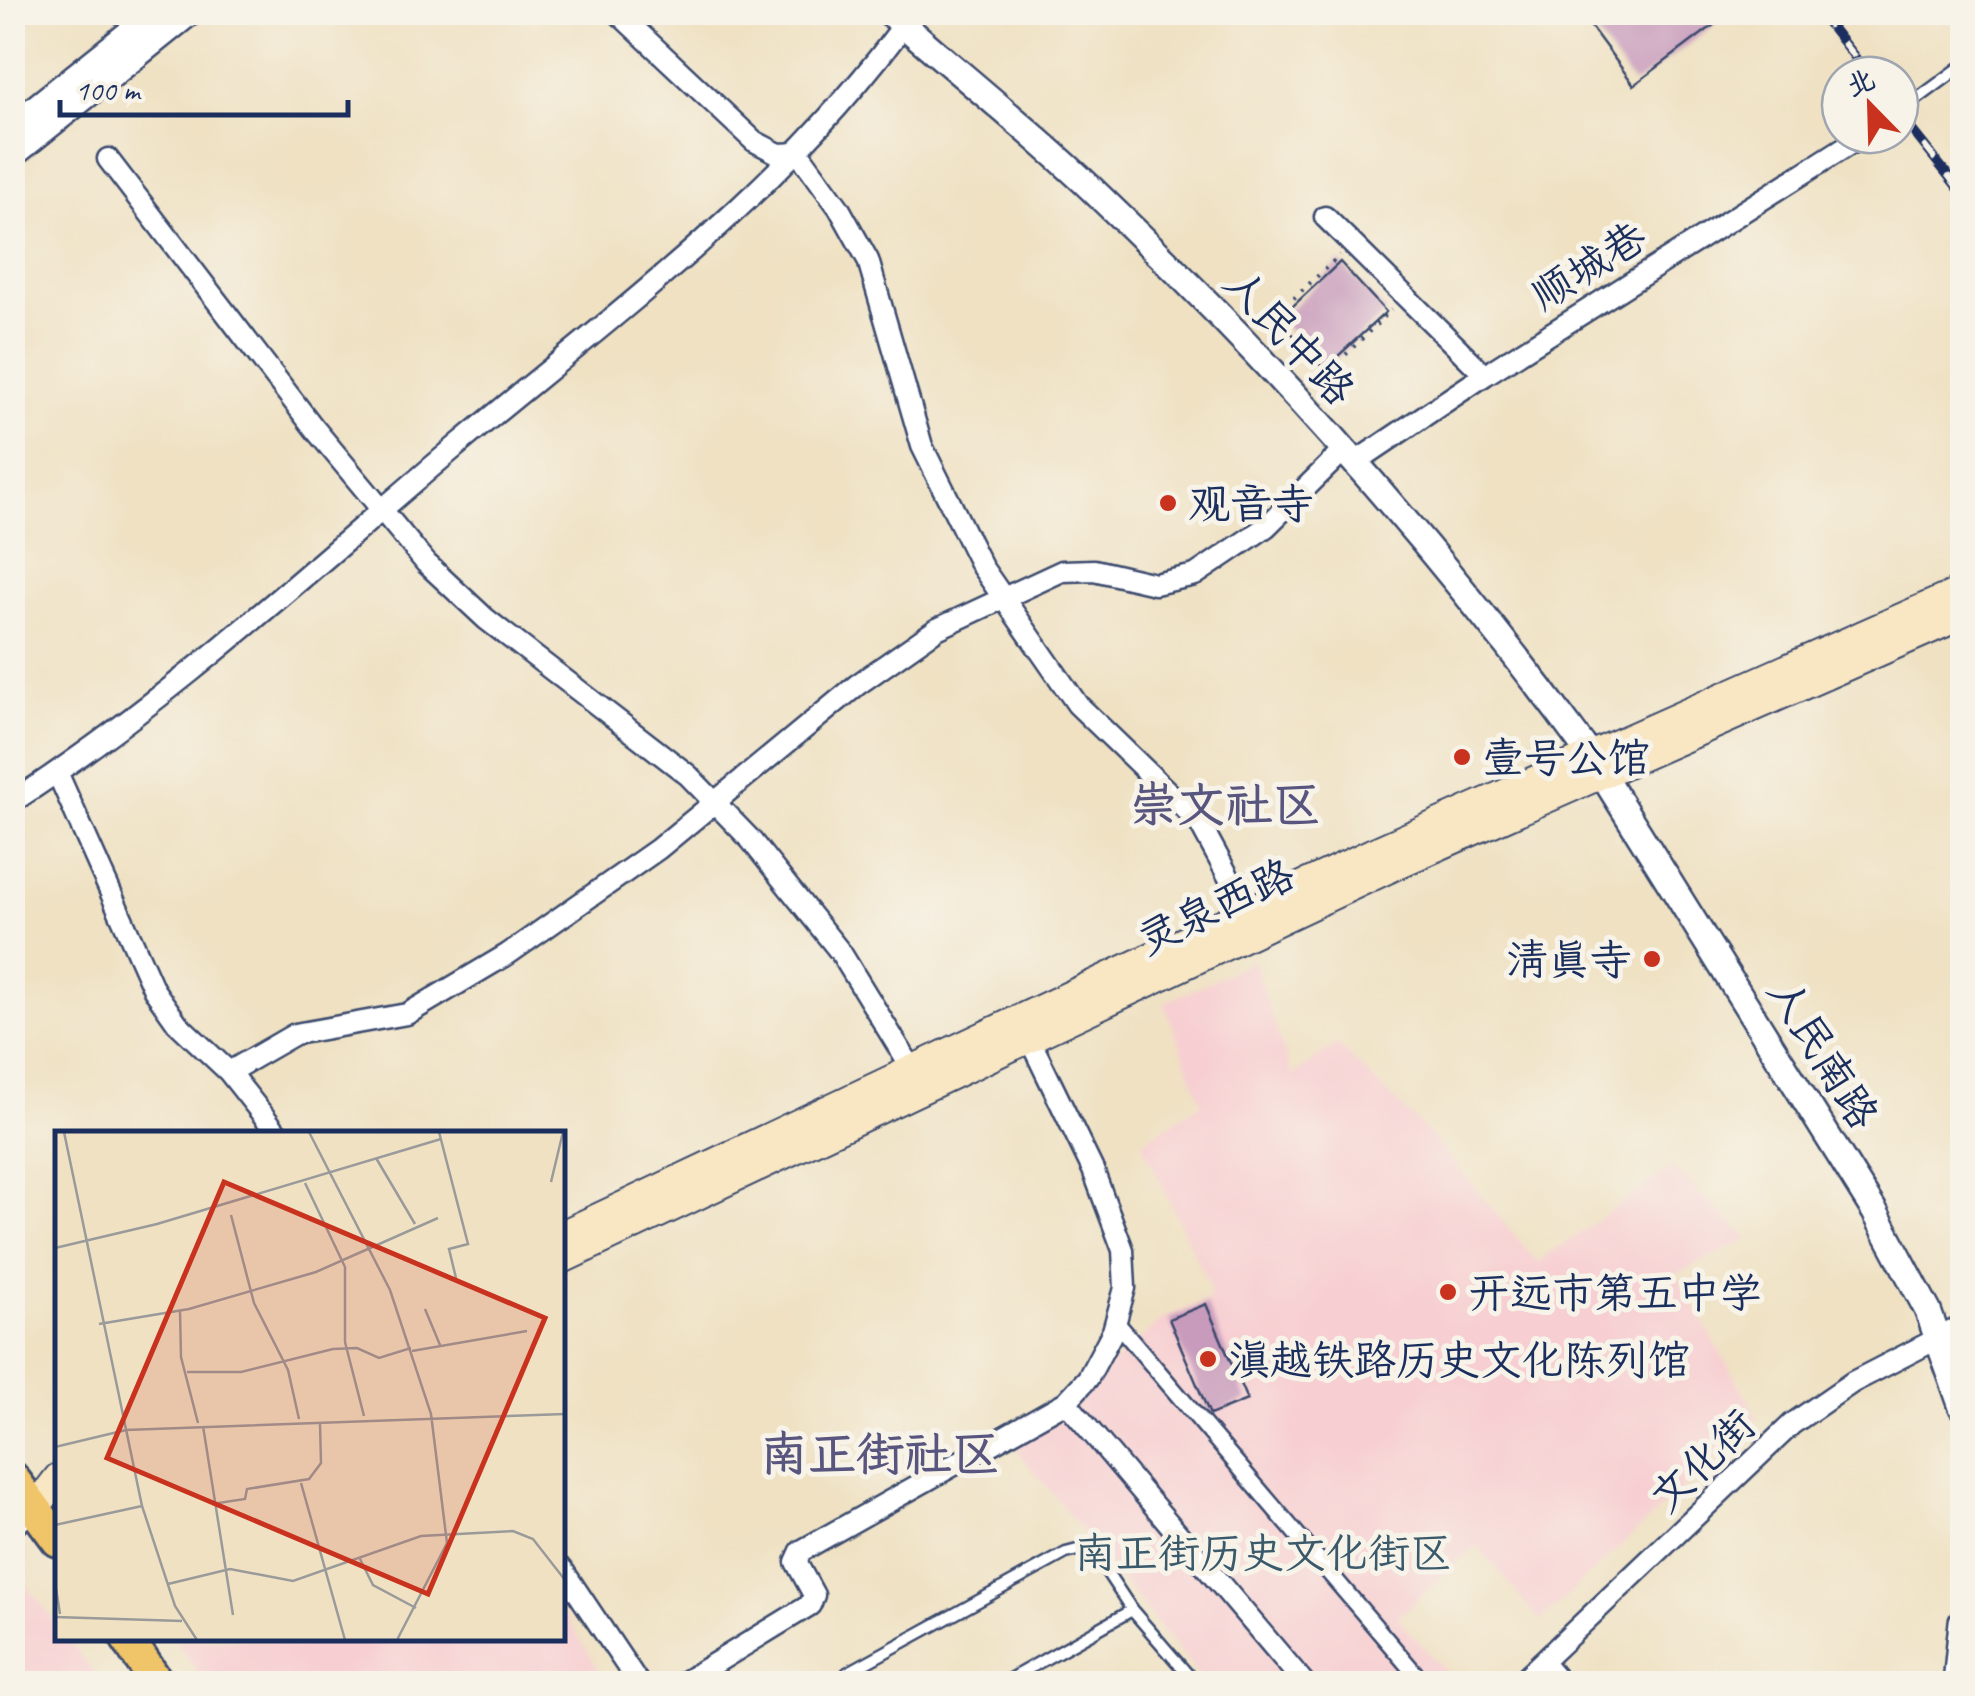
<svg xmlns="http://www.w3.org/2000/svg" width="1975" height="1696" font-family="Caveat,'LXGW WenKai TC',sans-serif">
  <rect width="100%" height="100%" fill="#f7f3e8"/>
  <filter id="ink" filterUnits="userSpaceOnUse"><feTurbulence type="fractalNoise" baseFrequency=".01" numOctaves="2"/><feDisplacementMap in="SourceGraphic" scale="20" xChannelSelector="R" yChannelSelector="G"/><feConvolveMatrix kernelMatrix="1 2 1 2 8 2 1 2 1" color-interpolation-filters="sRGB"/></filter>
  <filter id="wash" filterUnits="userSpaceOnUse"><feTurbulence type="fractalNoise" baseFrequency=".0048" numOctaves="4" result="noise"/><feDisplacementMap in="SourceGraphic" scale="40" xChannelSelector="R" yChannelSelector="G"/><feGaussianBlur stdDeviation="2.25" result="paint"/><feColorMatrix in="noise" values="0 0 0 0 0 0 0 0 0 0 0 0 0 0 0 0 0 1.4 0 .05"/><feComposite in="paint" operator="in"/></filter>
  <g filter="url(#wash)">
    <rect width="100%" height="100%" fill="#efe1c2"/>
    <path fill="#f7cfd2" d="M1253,961L1292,1076L1337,1044L1431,1136L1538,1263L1672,1167L1749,1239L1676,1274L1758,1418L1540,1621L1477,1545L1449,1569L1397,1618L1457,1683H1205L1016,1449L1164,1318L1210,1299L1209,1286L1142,1142L1202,1103L1164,1003Z
      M14,1567L57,1625L58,1638L68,1639L101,1683H13Z
      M563,1611L606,1683H206L174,1639L562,1638Z"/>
    <g id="blocks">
      <path fill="#c89bbc" d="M1580,12H1731L1634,85Z
        M1340,262L1386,312L1324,369L1279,319Z
        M1206,1304L1247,1400L1210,1415L1169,1319Z"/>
    </g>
  </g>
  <g filter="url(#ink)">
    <use href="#blocks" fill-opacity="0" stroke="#3b4a6d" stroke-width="2.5"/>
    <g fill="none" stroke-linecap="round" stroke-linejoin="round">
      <defs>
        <path id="service" d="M1909,105L1962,66
          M844,1684L847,1673L1066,1553L1085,1548L1099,1560L1132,1610L1196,1684
          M1001,1684L1132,1610"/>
        <path id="pedestrian" d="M1116,1322L1424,1684"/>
        <path id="minor" d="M617,12L754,141L779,154L799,153L839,208L868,260L922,446L982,567L1077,704L1199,822L1247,911
          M1900,111L1908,105
          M108,159L314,428L426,563L486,619L688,775L750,839L841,953L912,1069
          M1325,217L1485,375
          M1354,463L1485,375L1864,135
          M57,772L154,990L178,1024L229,1072L278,1134
          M12,802C174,698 314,566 460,443C621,309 791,185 913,12
          M229,1072L295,1034L407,1014L508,954L658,849L857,685L937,629L1062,571L1094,570L1155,584L1195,575L1266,527L1343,451
          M1066,1402L1305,1684
          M12,1527L35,1508
          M562,1569L639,1684
          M1542,1662L1561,1684
          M681,1684L810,1605L814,1595L796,1562L801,1551L1066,1402L1088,1378L1113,1331L1125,1288L1123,1250L1093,1170L1029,1038
          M1519,1684L1792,1424L1853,1382L1962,1326"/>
        <path id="tertiary" d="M889,12C959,74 1033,132 1100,197C1279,367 1444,556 1590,755L1875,1212L1928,1311L1962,1407
          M12,127L156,12
          M12,155L190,12
          M1956,1684L1962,1622"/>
        <path id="secondary" d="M562,1235L1374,852L1962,591
          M562,1259L1400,863L1962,615
          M35,1508L58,1478"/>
        <path id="primary" d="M12,1478L58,1540
          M127,1638L158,1684"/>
      </defs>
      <use href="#service" stroke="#3b4a6d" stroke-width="15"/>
      <use href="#pedestrian" stroke="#3b4a6d" stroke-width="20"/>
      <use href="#minor" stroke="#3b4a6d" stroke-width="25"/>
      <use href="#tertiary" stroke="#3b4a6d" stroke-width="30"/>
      <use href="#secondary" stroke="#3b4a6d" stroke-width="32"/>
      <use href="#primary" stroke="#3b4a6d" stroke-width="38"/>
      <path stroke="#3b4a6d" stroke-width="4" stroke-dasharray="2.5 8" stroke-linecap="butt" d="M1263,327L1340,255
        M1316,384L1391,310"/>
      <use href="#service" stroke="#fff" stroke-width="10"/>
      <use href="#pedestrian" stroke="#fff" stroke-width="15"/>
      <use href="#minor" stroke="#fff" stroke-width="20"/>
      <use href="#tertiary" stroke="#fff" stroke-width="25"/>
      <use href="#secondary" stroke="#f9e7c3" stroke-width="28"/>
      <use href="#primary" stroke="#f0c469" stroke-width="32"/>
      <defs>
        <path id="rail" d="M1819,12L1869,75
          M1900,115L1962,193"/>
      </defs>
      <use href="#rail" stroke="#1b2f5e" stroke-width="10"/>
      <use href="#rail" stroke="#f7f3e8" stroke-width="6" stroke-dasharray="19" stroke-linecap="butt"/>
    </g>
  </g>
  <g fill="#c8321e" stroke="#f7f3e8" stroke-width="4">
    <circle cx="1168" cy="503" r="10"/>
    <circle cx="1462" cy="757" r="10"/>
    <circle cx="1652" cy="959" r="10"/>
    <circle cx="1448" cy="1292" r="10"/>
    <circle cx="1208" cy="1359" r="10"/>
  </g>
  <g text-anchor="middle" stroke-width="10" stroke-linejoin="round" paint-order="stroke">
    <g font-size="42" fill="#1b2f5e" stroke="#f7f3e8">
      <text transform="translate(1588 265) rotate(-32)" y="15">顺城巷</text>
      <text transform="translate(1290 336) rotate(47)" y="15">人民中路</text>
      <text transform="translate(1215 906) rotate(-25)" y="15">灵泉西路</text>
      <text transform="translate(1824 1053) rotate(58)" y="15">人民南路</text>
      <text transform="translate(1702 1460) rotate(-44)" y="15">文化街</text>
    </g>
    <g font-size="42" fill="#1b2f5e" stroke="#f7f3e8" text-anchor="start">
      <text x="1188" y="518">观音寺</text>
      <text x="1482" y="772">壹号公馆</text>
      <text x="1632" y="974" text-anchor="end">清真寺</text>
      <text x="1468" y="1307">开远市第五中学</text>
      <text x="1228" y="1374">滇越铁路历史文化陈列馆</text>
    </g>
    <g font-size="42" fill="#3a5a6c" stroke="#f7f3e8">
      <text x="1263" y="1567">南正街历史文化街区</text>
    </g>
    <g font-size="48" font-weight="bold" fill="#58557f" stroke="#f7f3e8">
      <text x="1225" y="821">崇文社区</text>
      <text x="880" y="1470">南正街社区</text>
    </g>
  </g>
  <g transform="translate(55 1131)">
    <rect width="510" height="510" fill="#efe1c2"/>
    <path fill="none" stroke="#9a9a9a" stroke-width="2.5" d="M9,1L87,375L120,475L142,509M254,1L335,159L376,283L392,412L342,509M384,1L413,113L394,118L401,147M321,27L360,93M496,51L508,1M250,52L290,136V211L309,285M176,84L199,172L233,239L244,288M0,117L102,93L386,8M370,178L385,214M125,180L126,226L143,292M44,193L134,178L261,141L383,87M357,220L472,200M132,241H186L278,218L302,217L324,227L356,217M148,295L178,484M71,299L510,283M0,316L71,299M246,352L290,509M157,373L190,368L192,358L254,348L266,332L265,292M0,394L87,375M305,428L318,454L361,477M0,451L5,483M113,453L175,438L238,450L366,405L458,400L478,408L510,449M0,486L127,490"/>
    <path fill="#c8321e" fill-opacity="0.15" stroke="#c8321e" stroke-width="5" d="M169,51L490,187L373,463L52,327Z"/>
    <rect width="510" height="510" fill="none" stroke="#1b2f5e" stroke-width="5"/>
  </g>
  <rect width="1975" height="1696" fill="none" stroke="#f7f3e8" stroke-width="50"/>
  <g transform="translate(1870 105) rotate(337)"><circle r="48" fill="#f7f3e8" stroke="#9fa5b1" stroke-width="2.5"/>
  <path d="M0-8L18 38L0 25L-18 38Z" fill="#c8321e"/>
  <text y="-15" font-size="28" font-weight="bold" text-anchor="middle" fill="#1b2f5e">北</text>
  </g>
  <path d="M60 100v15h288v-15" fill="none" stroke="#1b2f5e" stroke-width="5"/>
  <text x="75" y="100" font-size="30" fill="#1b2f5e" stroke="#f7f3e8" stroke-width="8" paint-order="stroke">100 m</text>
</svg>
